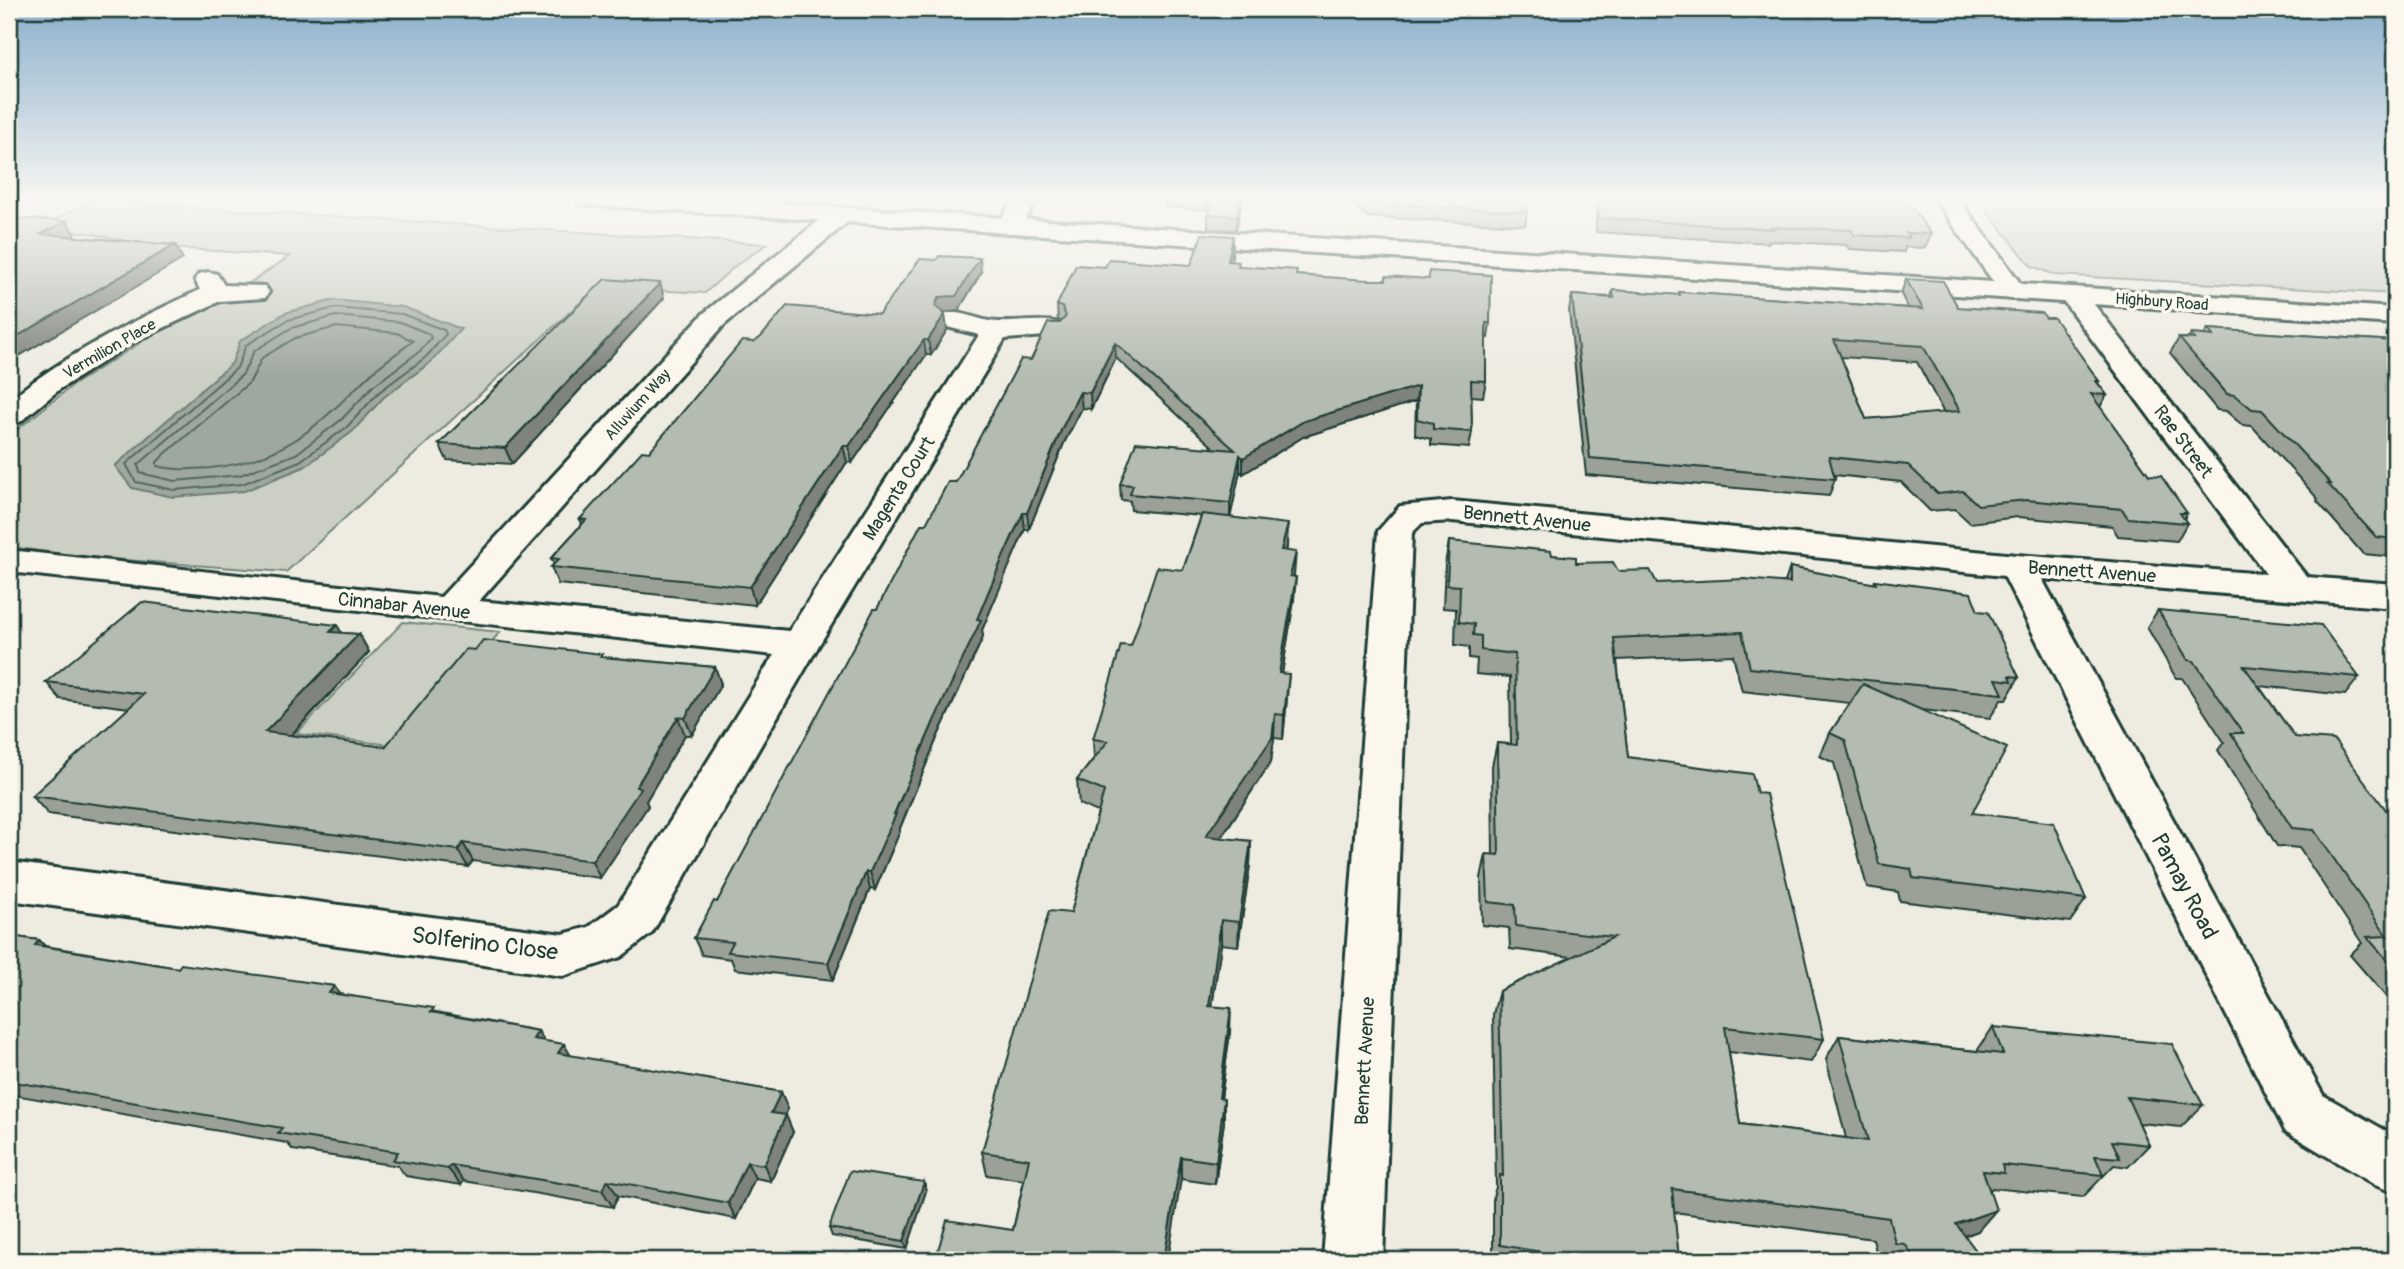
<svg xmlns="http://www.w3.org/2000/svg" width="2404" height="1269" font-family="Pangolin,sans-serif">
  <rect width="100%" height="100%" fill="#eeece1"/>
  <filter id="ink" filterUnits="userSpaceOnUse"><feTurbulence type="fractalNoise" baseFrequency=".0143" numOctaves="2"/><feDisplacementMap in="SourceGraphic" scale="14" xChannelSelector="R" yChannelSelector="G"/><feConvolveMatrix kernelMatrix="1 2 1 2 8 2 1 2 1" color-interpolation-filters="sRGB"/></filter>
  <g filter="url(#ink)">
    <path fill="#cbcfc4" stroke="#75867c" stroke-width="2" d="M1977,198H2395V294L2055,275L2031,266Z
      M91,201L767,244L735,266L705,293L597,287L286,572L85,557L9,547V436L73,385L151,336L228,297L290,256L156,247L88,233L38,228Z
      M403,622L500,632L401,746L296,734Z"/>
    <path fill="#9fa89f" stroke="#6c7d74" stroke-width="2" d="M334,300L403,307L461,329L431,362L384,397L352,432L304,467L244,491L173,497L132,488L115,466L232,363L240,341L285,313Z"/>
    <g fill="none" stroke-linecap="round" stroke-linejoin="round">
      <path stroke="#52685f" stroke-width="2" d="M335,308L402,314L444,330L446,334L426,357L379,392L347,427L300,461L242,484L174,490L136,482L126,464L237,368L246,345L288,320Z
        M336,316L400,322L429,334L431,338L420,351L373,386L341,420L296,454L240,475L175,481L140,473L138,465L243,374L254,351L291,328Z
        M337,327L397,333L413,341C398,353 380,364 366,378C317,427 284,460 211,468C191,469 176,471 157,466V462L165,454L250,382L262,358L295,338Z"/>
      <defs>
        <path id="minor" d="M1014,198H1038L1018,231L1009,233L1000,231L997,226Z
          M1934,198H1958L2026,291L2022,297L2013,299L2004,297Z
          M841,208L850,210L853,215L850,220L724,325L479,601L789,631L979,335L943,326L939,320L943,314C962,309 979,322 999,322C1019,323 1041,318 1061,323L1065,329L1061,335L1005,339L819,645L652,933L621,957L563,976L9,900V862L563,934L589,927L618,905L774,655L9,572V550L441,597L704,313L832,210Z
          M208,272L217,274L224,285L265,286L269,292L265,298L220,301L132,343L60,389L20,422L9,424V400C68,353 131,322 200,290L195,280L199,274Z
          M2072,287L2082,289L2307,577L2395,584V608L2042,579L2323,1095L2395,1136V1193L2375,1185L2285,1131L2004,576L1452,521L1422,523L1412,533L1383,1260H1323L1378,531L1400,506L1452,501L2017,555L2266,574L2059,295L2062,289Z"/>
        <path id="primary" d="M575,198H696L2395,308V324L587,205L579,203Z"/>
      </defs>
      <use href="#minor" stroke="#1f3d34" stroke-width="6"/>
      <use href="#primary" stroke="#1f3d34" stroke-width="6"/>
      <use href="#minor" fill="#fbf7ec" fill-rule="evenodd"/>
      <use href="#primary" fill="#fbf7ec" fill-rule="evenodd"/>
    </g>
    <path fill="#9ba197" stroke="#1f3d34" stroke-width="2" fill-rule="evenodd" d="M1165,198H1210L1206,210L1165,207Z
      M1242,198L1236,230L1208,229V214Z
      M1348,198H1526L1527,212L1525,225L1367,217Z
      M1597,198H1905L1931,234L1925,248L1905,247L1904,252L1849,249L1846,245L1769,241L1768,243L1596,232Z
      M1233,250L1231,261L1239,266L1297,275L1490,323L1488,338H1486V381L1483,397L1471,396L1472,432L1469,448L1431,445V439L1415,435L1416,401L1303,437L1243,474L1240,471L1230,517L1287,547L1286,551L1294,576V600L1282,674L1287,698L1283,739L1274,738L1271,762L1221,838L1251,841L1250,865L1238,946L1221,944L1212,1006L1230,1032L1221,1099L1224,1122L1215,1184L1181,1179L1013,1230L1024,1180L987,1175L982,1152L1071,913L1098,812L1079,804L1077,780L1094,758L1093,739L1131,646L1183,570L1201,516L1131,510L1130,501L1121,500L1120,484L1215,449L1116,358L1091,409L1082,408L1064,443L1029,529H1025L1005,574L982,630L983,637L937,738L900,828V831L875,890L870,889L833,980L735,969L731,959L702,955L694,938L717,902L877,609L926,524L956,482L1031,360L1061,321L1058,320L1057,305L1105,267L1191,265Z
      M981,273L958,311L942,312L947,330L931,355H926L852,463L847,462L755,605L558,584L551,567L554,564L551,558L582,524L580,519L649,452L754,342L879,314Z
      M1906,279L1958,307L2099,381L2098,383L2107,395L2100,407L2149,475L2187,513L2184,519L2187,523L2177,541L2118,536L2112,526L2018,517L1970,523L1955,509L1930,511L1901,482L1834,475L1835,479L1829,496L1586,475L1569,310L1572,295L1611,297L1613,290L1678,295L1679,292L1908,308L1901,294ZM1841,357L1917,362L1944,413L1866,419Z
      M664,298L512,464L447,460L439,444Z
      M2208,329L2395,341V557L2363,554L2317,501L2318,499L2252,426L2242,425L2226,411L2217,410L2170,353L2179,338H2189L2191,334L2204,335Z
      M1449,541L1552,555L1576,563L1618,571L1657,583L1785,582L1790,567L1874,584L1875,580L1978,611L2019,677L2006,700H2001L1990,718L1922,710L1972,813L2086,899L2070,922L1900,901L1898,892L1867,887L1834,763L1820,756L1830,733L1850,703L1742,691L1733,655L1617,660L1628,757L1824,1039L1811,1062L1729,1052L1740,1124L1846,1138L1826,1059L1839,1036L1977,1051L1993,1027L2203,1105L2181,1127L2139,1123L2149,1145L2128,1167L2114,1165L2083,1197L1992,1188L1990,1191L1978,1231L1965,1236L1983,1260H1878L1873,1239L1674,1212L1679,1260H1493V1197L1496,1187L1493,1014L1499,991L1572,957L1510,949L1509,928L1482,925L1481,878L1486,854L1493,855L1492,766L1497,743L1511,744L1510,677L1476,674L1477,659L1469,658V647L1455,645L1456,609L1443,608L1445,564Z
      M2158,610L2359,677L2345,695L2259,686L2295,737L2395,822V999H2388L2350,955L2362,943L2299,848L2277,846L2218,750L2224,742L2182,678H2176L2147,627Z
      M342,633L359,634L369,652L291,736L385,747L604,657L715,667L721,684L692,735H685L646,801L648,806L600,878L473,861L468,867L48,814L32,796L129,708L60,699L46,682Z
      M9,936L39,940L45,946L178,968L334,986L340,994L538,1031L544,1041L571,1056L781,1092L788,1109L785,1115L793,1132L771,1181L755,1178L736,1219L618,1196L613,1207L464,1181L461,1185L406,1176L398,1166L293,1150L287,1143L9,1094Z
      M924,1182L926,1191L907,1249L832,1236L829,1228Z"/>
    <path fill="#7e837b" stroke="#1f3d34" stroke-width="2" d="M1206,198H1210L1206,210Z
      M1240,198H1242L1236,230L1237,216Z
      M66,221L75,235L49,248L41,234Z
      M1233,236V250L1228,275V261Z
      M175,245L183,259L9,362V341Z
      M980,258L981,273L958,311L941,313L935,306L939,297Z
      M660,283L664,298L512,464L505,448Z
      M945,314L947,330L931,355L928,340Z
      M924,340L926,355L852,463L849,446Z
      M1115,343L1116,358L1091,409L1090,393Z
      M1418,386L1416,401L1303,437L1243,474V458L1304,421Z
      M1080,392L1082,408L1064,443L1029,529L1027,513L1062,428Z
      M843,446L847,462L755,605L750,587Z
      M1240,455V471L1230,519V503Z
      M1023,513L1025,529L982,630L983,637L937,738L900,828V831L875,890L870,872L1003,557Z
      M1288,524L1287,547L1280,574L1281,550Z
      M1296,552L1294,575L1289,599L1290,576Z
      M1296,577L1294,600L1278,697L1279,673Z
      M337,625L347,642L330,632Z
      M359,634L369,652L277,750L265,732Z
      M715,667L721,684L692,735L685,718Z
      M1289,674L1287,698L1283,739L1284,715Z
      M1275,714L1274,738L1271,762L1206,860V836Z
      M678,717L685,735L646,801L648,806L600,878L592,861Z
      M1251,841L1250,865L1238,946L1239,922Z
      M463,843L473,861L468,867L458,850Z
      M866,872L870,889L833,980L828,963Z
      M1221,920V944L1209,1029V1006Z
      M39,940L56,958L35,945Z
      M334,986L347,1004L329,993Z
      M1231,1008L1230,1032L1218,1121L1219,1098Z
      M538,1031L549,1048L533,1039Z
      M564,1044L574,1061L558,1053Z
      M781,1092L788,1109L778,1130L771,1113Z
      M1224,1099V1122L1215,1184L1216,1162Z
      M786,1115L793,1132L771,1181L764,1165Z
      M1181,1157V1179L1168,1260H1164Z
      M747,1162L755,1178L736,1219L728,1203Z
      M451,1165L464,1181L461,1185L448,1169Z
      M608,1180L618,1196L613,1207L602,1190Z
      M924,1182L926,1191L907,1249L904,1241Z
      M1996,1210L1978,1231L1938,1245L1956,1224Z"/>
    <path fill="#b4bbb0" stroke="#1f3d34" stroke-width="2" fill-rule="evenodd" d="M1214,198H1240L1237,216L1208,214Z
      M1363,198H1526L1527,212L1368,203Z
      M1600,198H1905L1931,234L1906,233L1909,238L1854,235L1851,230L1771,227L1773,229L1599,218Z
      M9,218L66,221L41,234L175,245L9,341Z
      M1202,234L1233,236L1228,261L1239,262L1238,266L1297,270L1296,275L1368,280H1386V276L1429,279V271L1491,275L1490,323H1486V381L1471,380L1472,432L1433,429V423L1417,419L1418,386L1304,421L1243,458L1240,455L1230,503L1130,494L1133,485L1120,484L1136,442L1235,450L1115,343L1090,393L1080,392L1062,428L1027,513H1023L1003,557L977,619L981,620L934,721L894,814H896L870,872H866L828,963L728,952L733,942L694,938L714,901L717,902L874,609H877L921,524H926L948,482H956L1021,359L1031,360L1048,323H1060L1066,316L1062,307L1057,305L1076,265L1105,267L1109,259L1191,265Z
      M939,256L980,258L956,296L939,297L935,306L945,314L928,340H924L849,446H843L750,587L551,567L559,559L551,558L586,520L580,519L642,451L649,452L742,341L754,342L761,337L787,306L879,314L920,259L936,260Z
      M605,279L660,283L505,448L439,444Z
      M1906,279L1943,281L1958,307L2042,313L2046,318H2054L2099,381H2096L2107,395L2091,394L2149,475L2161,476L2187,513H2180L2187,523L2128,518L2122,509L2027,500L1978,505L1963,491L1938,494L1908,465L1829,457L1835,479L1590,458L1572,295L1614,298L1613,290L1680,295L1679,292L1923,309ZM1834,340L1923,346L1960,411L1866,419Z
      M2208,329L2395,341V539L2376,537L2328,484H2331L2262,410L2252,409L2235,395L2227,394L2179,338L2195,339L2191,334L2213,336Z
      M1202,514L1288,524L1281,550L1296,552L1290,576L1296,577L1279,673L1289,674L1284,715L1275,714L1272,738L1206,836L1251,841L1239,922L1221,920L1209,1006L1231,1008L1219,1098L1224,1099L1216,1162L1181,1157L1164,1260H935L947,1220L1013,1230L1029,1159L982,1152L1049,911L1071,913L1104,791L1077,780L1108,741L1093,739L1121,645L1131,646L1157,567L1183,570Z
      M1449,541L1551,551L1552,555L1576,557V563L1613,562L1618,571L1650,570L1657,583L1744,579L1790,583V567L1876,584L1875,580L1971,593L1978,611L1988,612L2019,677L2010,676L2012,681L1996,679L2003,694L1750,668L1742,632L1614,638L1628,757L1752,774L1757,793L1766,794L1824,1039L1725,1027L1740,1124L1868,1141L1839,1036L2003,1054L1993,1027L2172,1044L2203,1105L2127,1097L2149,1145L2112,1141L2120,1158L2095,1156L2103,1175L2002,1165L2004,1173L1983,1171L1996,1210L1956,1224L1983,1260H1916L1905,1244L1895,1243L1889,1218L1672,1189L1679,1260H1548V1253L1500,1245V1175L1503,1176L1499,991L1614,937L1516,926L1515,905L1488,902L1486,854L1499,855L1497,743L1517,745L1515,654L1481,650V636L1473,635L1474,624L1459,622L1460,586L1447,585Z
      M142,602L337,625L330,632L359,634L265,732L385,747L466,649L475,650L483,640L602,654L600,657L715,667L685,718L678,717L636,787L641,788L592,861L463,843L458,850L32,796L144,694L46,682Z
      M2158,610L2321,625L2359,677L2244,666L2295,737L2334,740L2395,822V969L2367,937L2387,936L2314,830L2292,828L2231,733H2243L2194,661L2188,660Z
      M1863,684L2007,748L1972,813L2054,823L2086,899L1913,878L1911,869L1879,864L1845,740L1830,733Z
      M9,936L39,940L35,945L178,968L181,964L334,986L329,993L434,1008L431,1012L538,1031L533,1039L564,1044L558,1053L781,1092L771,1113L786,1115L764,1165L747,1162L728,1203L608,1180L602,1190L451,1165L448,1169L393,1160L398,1152L278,1133L282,1128L9,1081Z
      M850,1171L924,1182L904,1241L829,1228Z"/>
  </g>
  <linearGradient id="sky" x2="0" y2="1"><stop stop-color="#8bafcb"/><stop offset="0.53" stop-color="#f7f6f2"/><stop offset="1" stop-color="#f7f6f2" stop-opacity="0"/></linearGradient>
  <rect width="2404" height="376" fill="url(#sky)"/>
  <g text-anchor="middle" stroke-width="7" stroke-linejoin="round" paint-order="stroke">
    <g font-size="16" fill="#1f3d34" stroke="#fbf7ec">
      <text transform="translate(2162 301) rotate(4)" y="6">Highbury Road</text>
      <text transform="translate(109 348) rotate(-30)" y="6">Vermilion Place</text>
      <text transform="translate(637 404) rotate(-48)" y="6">Alluvium Way</text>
    </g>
    <g font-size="19" fill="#1f3d34" stroke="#fbf7ec">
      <text transform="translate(2184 441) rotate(53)" y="7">Rae Street</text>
      <text transform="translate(898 488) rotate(-58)" y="7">Magenta Court</text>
      <text transform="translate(1527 518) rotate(6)" y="7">Bennett Avenue</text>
      <text transform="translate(2092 571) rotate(4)" y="7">Bennett Avenue</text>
      <text transform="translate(404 605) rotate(6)" y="7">Cinnabar Avenue</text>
      <text transform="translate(1364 1061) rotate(-87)" y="7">Bennett Avenue</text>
    </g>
    <g font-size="23" fill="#1f3d34" stroke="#fbf7ec">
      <text transform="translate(2185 886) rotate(62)" y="8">Pamay Road</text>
      <text transform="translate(485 943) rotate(7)" y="8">Solferino Close</text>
    </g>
  </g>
  <rect width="2404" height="1269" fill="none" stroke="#fbf7ec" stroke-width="35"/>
  <rect x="18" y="18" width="2369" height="1234" fill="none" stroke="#1f3d34" stroke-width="2.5" filter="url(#ink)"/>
</svg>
